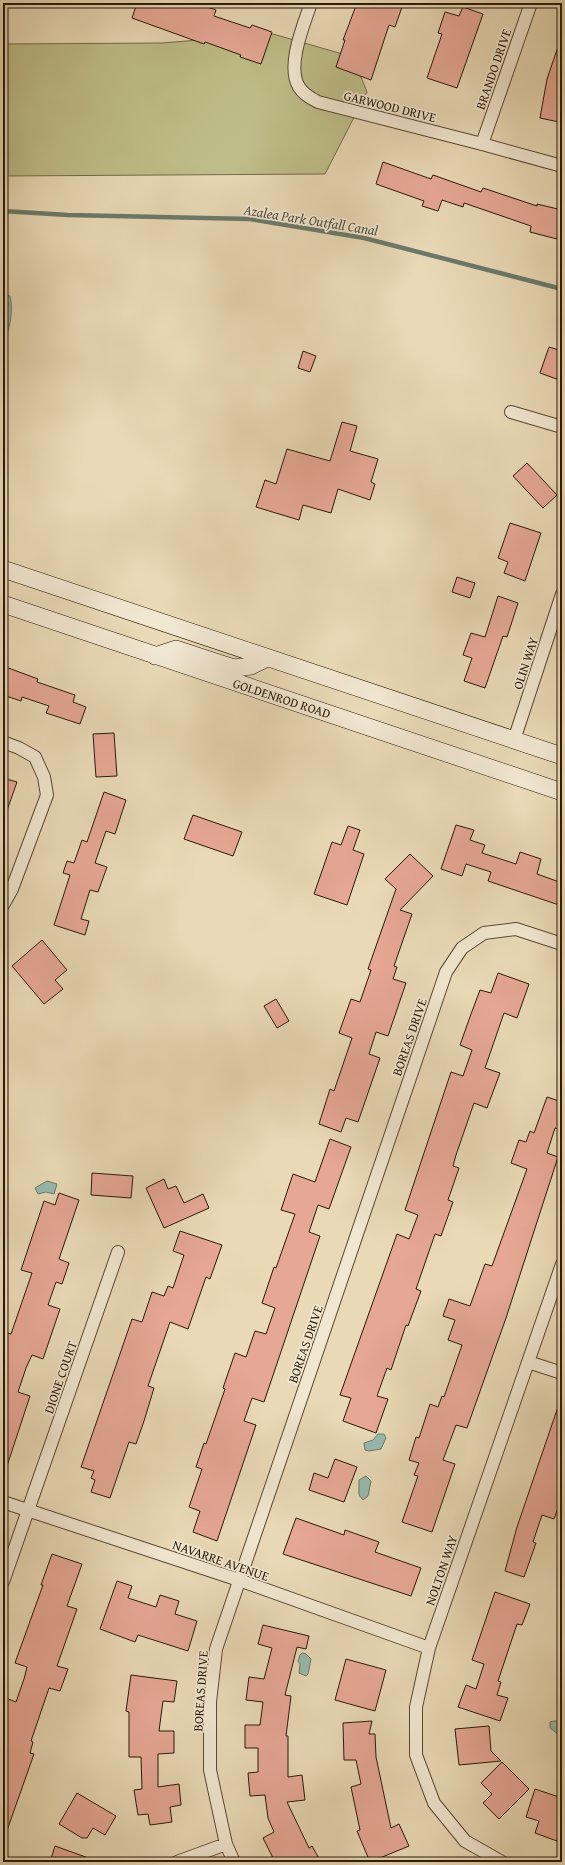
<svg xmlns="http://www.w3.org/2000/svg" width="565" height="1865" font-family="'Gentium Book Plus',serif">
  <rect width="100%" height="100%" fill="#e9d9b6"/>
  <filter id="stains"><feTurbulence type="fractalNoise" baseFrequency=".005" numOctaves="4"/><feColorMatrix values="0 0 0 0 .2 0 0 0 0 .09 0 0 0 0 .02 0 0 0 .5 -.17"/></filter>
  <radialGradient id="worn" r=".72"><stop offset=".6" stop-color="#630" stop-opacity="0"/><stop offset="1" stop-color="#630" stop-opacity=".3"/></radialGradient>
  <path fill="#bebd89" stroke="#746b48" d="M273,34L353,57L367,92L325,174L3,176V44L162,43Z"/>
  <path fill="#97baaf" stroke="#6b7a6b" d="M3,293L10,296C14,311 9,332 3,345Z
    M47,1181L57,1184L54,1194L46,1192L38,1194L35,1188Z
    M378,1434H384L386,1438L381,1449L369,1451L365,1450L364,1443L373,1440Z
    M366,1476L371,1481L368,1496L363,1500L359,1495V1480Z
    M302,1653L306,1654L311,1659L308,1674L306,1676L299,1673L300,1664L298,1661L300,1655Z
    M553,1721H562V1737L550,1728V1722Z"/>
  <g fill="none" stroke-linecap="round" stroke-linejoin="round">
    <path stroke="#606a5a" stroke-width="1" d="M3,297L7,299L8,303L3,336"/>
    <path stroke="#6b7a6b" stroke-width="4.5" d="M3,211L68,215L250,219L364,238L562,289"/>
  </g>
  <path fill="#e6a795" stroke="#291906" d="M137,3H196L216,10L214,16L250,28L252,25L272,32L261,64L240,57L241,55L205,42L204,44L132,18Z
    M357,3H390L402,7L395,27L389,25L371,80L336,67L345,40H343Z
    M463,7L483,14L457,88L427,78L442,34L438,33L445,12L459,16Z
    M560,41L562,42V105L559,122L540,118L547,79Z
    M383,162L431,179L433,175L481,192L483,188L537,206V204L562,210V231L559,230L557,239L530,232L531,226L464,203L463,207L442,200L438,211L422,206L424,201L376,184Z
    M549,347L562,351V381L540,373Z
    M303,351L316,356L310,372L298,368Z
    M342,422L357,426L350,451L378,459L371,482L375,484L370,500L338,489L331,513L303,505L299,520L256,507L265,480L276,484L287,449L330,461Z
    M527,463L557,495L543,508L513,476Z
    M510,523L541,533L525,581L504,573L508,562L498,558Z
    M457,577L475,583L470,598L452,592Z
    M498,596L518,603L507,637L503,636L485,688L464,681L472,658L463,655L471,633L485,637Z
    M3,666L38,679L37,682L75,695L73,702L86,707L80,724L46,713L49,706L22,697L21,701L3,695Z
    M114,733L117,776L96,777L93,734Z
    M3,778L17,782L5,816L3,815Z
    M104,792L126,800L115,834L106,831L95,863L107,867L98,892L90,890L81,919L89,921L85,935L54,925L70,875L63,873L67,861L74,863L82,840L87,842Z
    M193,815L242,832L233,856L184,839Z
    M456,825L474,830L470,840L485,845L482,853L516,864L520,852L541,859L537,874L562,883V906L488,881L491,872L466,864L462,876L441,869Z
    M348,826L360,830L353,850L364,854L347,905L314,894L332,842L341,845Z
    M410,854L433,876L400,910L412,914L394,966L397,967L393,979L406,983L388,1036L376,1032L369,1054L380,1058L358,1122L346,1118L341,1132L319,1124L330,1089L334,1091L352,1038L339,1033L351,999L360,1002L371,970L368,969L396,889L385,879Z
    M42,940L67,970L55,980L63,989L44,1004L12,966Z
    M498,973L529,984L517,1018L504,1013L485,1068L500,1073L487,1108L474,1103L456,1155L453,1166L459,1168L448,1200L453,1202L441,1236L435,1234L416,1289L421,1291L408,1326L406,1325L391,1370L387,1368L377,1396L388,1399L376,1433L343,1421L351,1398L340,1395L397,1234L409,1239L418,1215L405,1210L451,1072L463,1076L472,1050L460,1045L471,1014L480,990L491,993Z
    M276,999L289,1021L277,1028L264,1006Z
    M547,1097L562,1102V1130L555,1128L547,1153L558,1157L506,1318L467,1428L456,1425L443,1460L455,1464L432,1532L402,1522L418,1476L414,1475L419,1463L409,1460L416,1437L419,1438L430,1404L438,1407L442,1396L444,1397L462,1345L448,1340L455,1320L443,1316L449,1299L470,1306L485,1264L492,1266L527,1169L511,1163L519,1140L526,1142L530,1131L534,1133Z
    M330,1139L351,1147L329,1209L318,1205L309,1232L320,1236L264,1402L252,1398L244,1421L256,1425L217,1541L193,1532L200,1511L189,1507L202,1469L196,1467L204,1443L206,1444L225,1389L223,1388L235,1353L246,1357L255,1331L266,1334L275,1308L262,1303L274,1267L276,1268L295,1214L281,1210L293,1174L315,1182Z
    M92,1173L133,1176L131,1198L91,1195Z
    M164,1179L168,1189L176,1186L184,1203L203,1194L209,1208L164,1228L146,1188Z
    M59,1193L79,1200L59,1259L69,1263L62,1284L56,1282L48,1305L60,1309L43,1359L32,1355L26,1368L18,1392L30,1396L6,1469L3,1468V1332L11,1334L32,1273L21,1270L44,1201L55,1205Z
    M180,1231L222,1245L210,1279L206,1277L188,1329L170,1322L148,1386L154,1388L144,1421L136,1444L129,1442L110,1498L91,1492L95,1480L91,1478L94,1471L81,1467L132,1319L142,1322L152,1292L164,1296L168,1286L173,1288L184,1255L173,1251Z
    M560,1401H562V1497L554,1519L542,1515L533,1542L536,1543L524,1577L505,1571L517,1527Z
    M335,1459L357,1467L344,1502L309,1490L314,1473L328,1478Z
    M296,1518L344,1535L345,1530L379,1542L375,1552L421,1568L411,1596L283,1554Z
    M52,1554L82,1564L67,1606L77,1609L57,1666L68,1669L60,1691L49,1688L31,1741L33,1742L30,1753L34,1754L5,1836H3V1697L16,1702L24,1679L27,1667L15,1663L43,1585H41Z
    M117,1581L132,1586L128,1598L156,1607L160,1595L179,1601L175,1614L197,1621L188,1651L138,1635L135,1642L100,1629Z
    M495,1592L530,1604L522,1625L517,1624L498,1681L501,1682L497,1695L508,1698L500,1721L458,1707L466,1685L476,1689L484,1664L472,1660Z
    M263,1625L309,1636L306,1649L297,1647L285,1695L291,1696L286,1736H288V1777L302,1775L305,1800L287,1802L309,1848L312,1846L321,1862H275L263,1838L274,1832L268,1818L265,1795L250,1796L248,1773L258,1772V1748H245V1725H260L263,1702L246,1700L249,1677L264,1679L272,1648L258,1644Z
    M346,1659L386,1670L375,1711L335,1700Z
    M131,1675L177,1681L174,1702L163,1701L159,1731H174V1753L158,1754V1787L179,1784L181,1805L170,1807L172,1822L150,1825L148,1814L138,1815L134,1790L142,1789L141,1757H129V1712L126,1711Z
    M372,1721L369,1734H375L376,1757L391,1828L399,1824L409,1846L370,1862L357,1831L360,1830L351,1787L361,1784L356,1760H344L343,1723Z
    M489,1726L491,1751L501,1761L459,1765L455,1729Z
    M502,1762L529,1789L499,1819L483,1803L492,1794L481,1783Z
    M535,1789L562,1798V1825L557,1841L535,1833L539,1821L526,1817Z
    M77,1793L116,1816L105,1835L93,1828L87,1838H82L59,1824Z
    M55,1846L94,1860V1862H50Z"/>
  <g fill="none" stroke-linecap="round" stroke-linejoin="round">
    <defs>
      <path id="minor" d="M311,3C304,24 286,66 299,87C303,94 310,98 318,102L482,144L562,166
        M482,144L531,3
        M511,412L562,427
        M514,740L562,594
        M3,742L19,748L35,757L44,777L47,795L12,889L3,905
        M528,1362L562,1373
        M3,1502L239,1580L429,1648
        M3,1582L118,1252
        M177,1862L226,1844
        M234,1862L226,1844L210,1770V1702L216,1649L446,972L462,948L484,933L516,929L562,944
        M502,1862L465,1841L434,1803L416,1755V1707L429,1648L562,1264"/>
      <path id="secondary" d="M3,569L562,756
        M3,604L562,792
        M155,656L176,649L234,668L251,666L267,658"/>
    </defs>
    <use href="#minor" stroke="#594932" stroke-width="14"/>
    <use href="#secondary" stroke="#291906" stroke-width="18"/>
    <use href="#minor" stroke="#f1e6d0" stroke-width="12"/>
    <use href="#secondary" stroke="#f1e6d0" stroke-width="17"/>
  </g>
  <g text-anchor="middle" stroke-width="3.5" stroke-linejoin="round" paint-order="stroke">
    <g font-size="13" fill="#291906" stroke="#f1e6d0">
      <text transform="translate(493 69) rotate(-71)" y="5">BRANDO DRIVE</text>
      <text transform="translate(390 106) rotate(14)" y="5">GARWOOD DRIVE</text>
      <text transform="translate(525 663) rotate(-72)" y="5">OLIN WAY</text>
      <text transform="translate(282 698) rotate(18)" y="5">GOLDENROD ROAD</text>
      <text transform="translate(409 1037) rotate(-71)" y="5">BOREAS DRIVE</text>
      <text transform="translate(305 1344) rotate(-71)" y="5">BOREAS DRIVE</text>
      <text transform="translate(60 1377) rotate(-71)" y="5">DIONE COURT</text>
      <text transform="translate(221 1560) rotate(19)" y="5">NAVARRE AVENUE</text>
      <text transform="translate(441 1570) rotate(-71)" y="5">NOLTON WAY</text>
      <text transform="translate(200 1691) rotate(-86)" y="5">BOREAS DRIVE</text>
    </g>
    <g font-size="14" font-style="italic" fill="#505141" stroke="#f1e6d0">
      <text transform="translate(311 220) rotate(9)" y="5">Azalea Park Outfall Canal</text>
    </g>
  </g>
  <rect width="565" height="1865" fill="none" stroke="#e9d9b6" stroke-width="16"/>
  <rect x="4" y="4" width="557" height="1857" fill="none" stroke="#291906" stroke-width="2"/>
  <rect x="8" y="8" width="549" height="1849" fill="none" stroke="#291906"/>
  <rect width="100%" height="100%" filter="url(#stains)"/>
  <rect width="100%" height="100%" fill="url(#worn)"/>
</svg>
